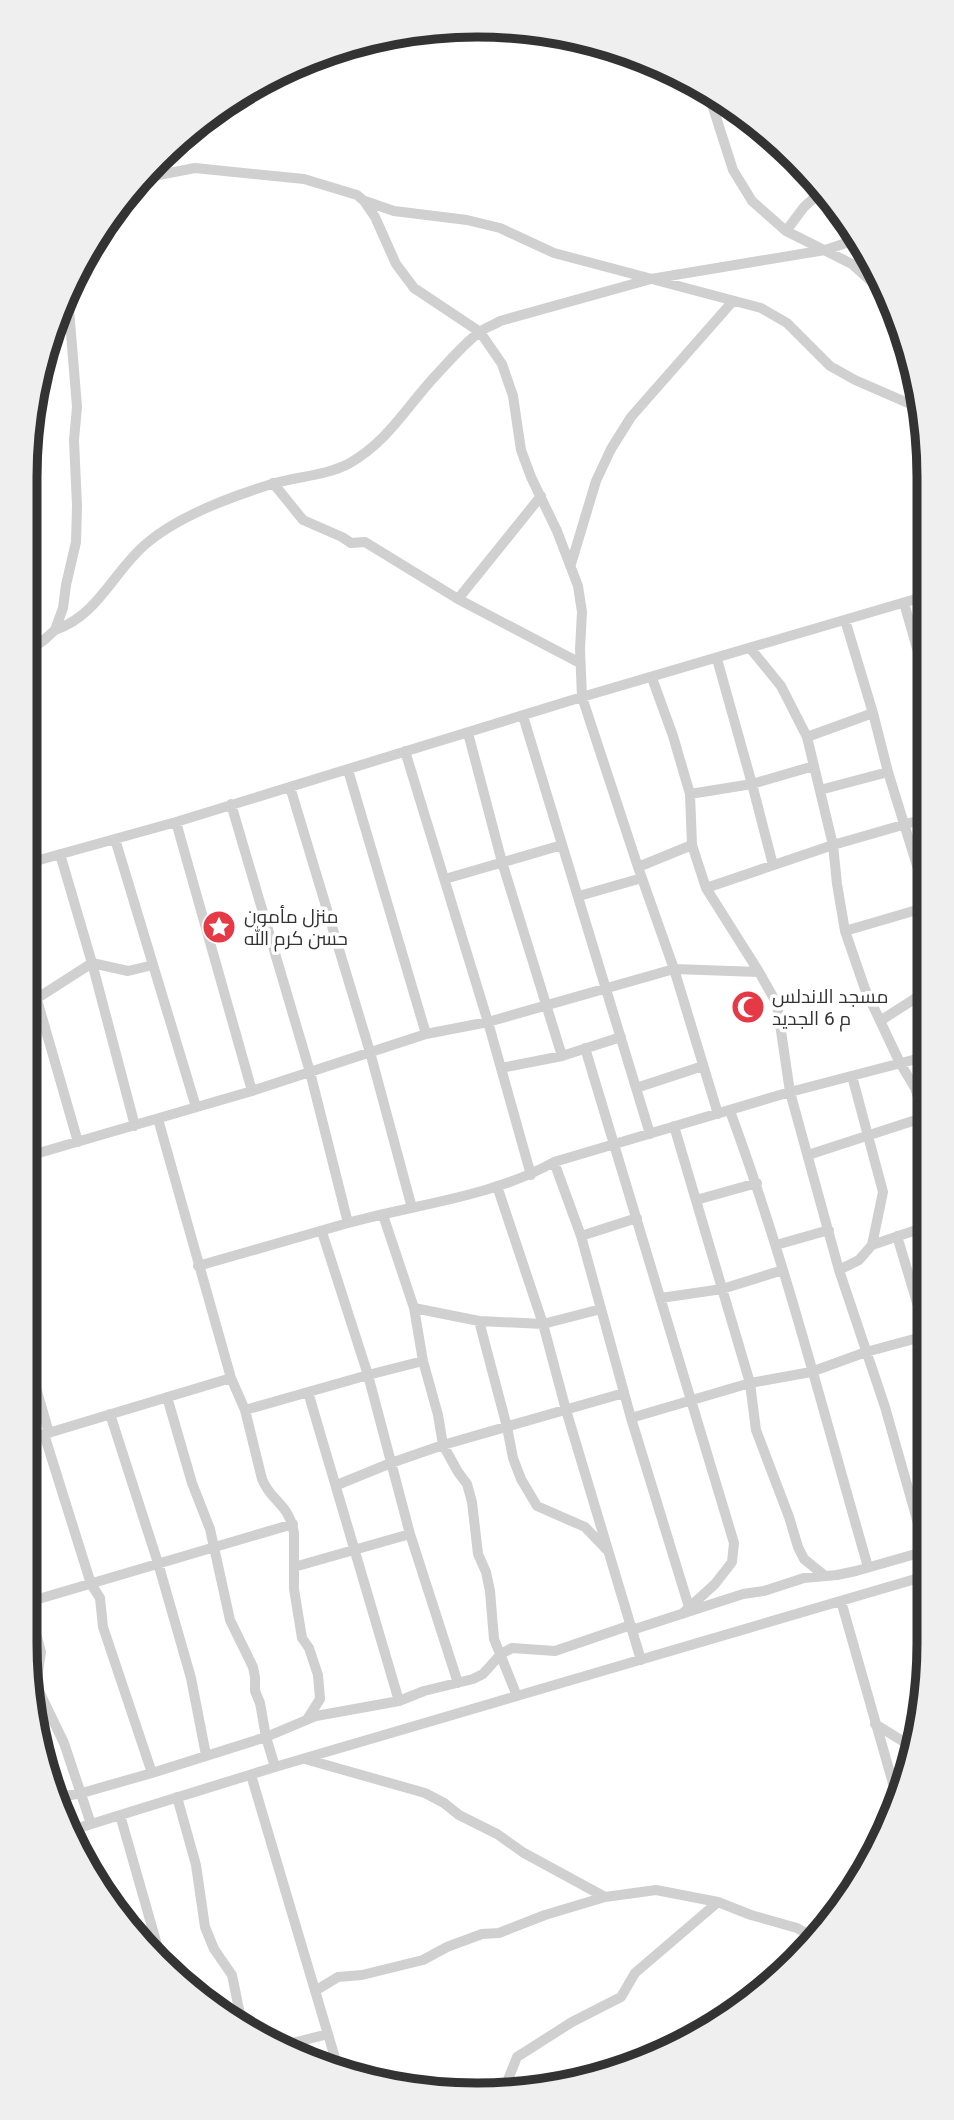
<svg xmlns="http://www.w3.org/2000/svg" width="954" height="2120" font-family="Roboto,Cairo,sans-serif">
  <rect width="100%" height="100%" fill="#fff"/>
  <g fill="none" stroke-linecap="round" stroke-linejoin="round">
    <path stroke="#d0d0d0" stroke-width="10" d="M708,92L733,170L752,201L786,231L852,264L894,302
      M151,176L177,144
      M143,178L195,168L304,179L357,195L364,201L375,217L396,264L414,288L480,332L502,364L513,396L521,450L531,477L557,531L578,586L582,612L580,649L582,697L638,867L674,969L718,1114
      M365,201L394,211L467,220L500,228L554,253L761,308L787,323L830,366L855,380L924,410
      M786,231L804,207L824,189
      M273,483L303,520L342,537L351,543L365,542L458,599L580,663
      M571,564L596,481L611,449L631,417L733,301
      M458,599L541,496
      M904,603L926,680
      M845,620L873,713L888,772L927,898
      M55,630C99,615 114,570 147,543C179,516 233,496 272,484C298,476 326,476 350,463C390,440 408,404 439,372C449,361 469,339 481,331C487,327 494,325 500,321L651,279L825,250L858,239
      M750,648L781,686L807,737L833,845L837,884L845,931L865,989L900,1063L915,1088L928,1128
      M25,653L44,640L55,630L63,608L66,585L76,542L77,506L74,440L77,407L69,309L65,296
      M717,659L752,784L773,865
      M652,678L673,736L690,794L692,845L706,888L759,972L777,1004L790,1092L839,1270L885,1407L929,1562
      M523,716L650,1134
      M468,733L502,862L562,1056
      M807,737L873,713
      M405,751L488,1022L531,1175
      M25,763L27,762L29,741L25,726
      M348,770L426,1034
      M290,787L370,1052L412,1208
      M820,790L888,772
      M690,794L752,784L814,766
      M231,804L310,1072L348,1223
      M176,822L252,1091
      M115,839L196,1107
      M60,854L92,963L135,1126
      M25,864L176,822L582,697L926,596
      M638,867L692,845
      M445,879L562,845
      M706,888L833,845L927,818
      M579,896L642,878
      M845,931L927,907
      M25,958L78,1142
      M36,999L92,963L128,971L153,965
      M880,1021L919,996L927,989
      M585,1048L734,1543L732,1562L715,1584L682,1614
      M501,1068L562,1056L621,1037
      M636,1088L703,1066
      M730,1111C785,1260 824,1415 868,1567
      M158,1119L231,1378L245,1410L262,1479C271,1502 289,1503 294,1533V1589L302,1638L309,1648L318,1675L320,1699L308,1718
      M674,1126L750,1383L756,1430L789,1517L798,1547L804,1559L825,1576
      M808,1155L925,1117
      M25,1157L252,1091L426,1034L488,1022L674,969L759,972
      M554,1162L581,1236L631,1418L689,1607
      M497,1186L543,1324L566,1410L641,1660
      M696,1200L757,1183
      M383,1215L414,1308
      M322,1232L368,1375L410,1534L458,1683
      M581,1236L637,1218
      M897,1236L927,1336
      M776,1245L829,1230
      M872,1245L928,1226
      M198,1266C248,1252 298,1237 348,1223C416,1204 492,1197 554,1162L790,1092L928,1056
      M839,1270L859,1260L872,1245L883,1192L852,1076
      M914,1293L928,1288
      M661,1298L722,1289L783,1270
      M479,1321L507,1427L513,1458L521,1479L537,1506L585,1527L606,1549
      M25,1349L49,1433
      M423,1361L438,1415L443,1445L458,1472L467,1484L472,1502L478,1554L486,1572L490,1591L494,1639L517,1696
      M308,1392L399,1701
      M167,1397L192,1483L210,1529L230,1620L253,1667L255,1677V1691L260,1703L266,1737L275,1767
      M245,1410L368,1375L423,1361L414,1308L479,1321L543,1324L601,1309
      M110,1414L158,1563L191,1678L206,1755
      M631,1418L750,1383L811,1372L866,1352L929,1335
      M44,1434L91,1584L100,1598L103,1627L152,1773
      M25,1440L231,1378
      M337,1485L391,1463L443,1445L624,1393
      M294,1567L410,1534
      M25,1592L41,1652L36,1685L64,1743L91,1824
      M841,1601L898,1801
      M25,1603L293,1524
      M632,1630L743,1594L764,1591L804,1578L837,1575L856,1571L926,1551
      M875,1724L909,1745
      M305,1759L425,1793L444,1803L459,1815L497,1834L524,1853L605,1897L656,1890L718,1902L751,1915L797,1928L818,1940
      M251,1775L338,2068
      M177,1797L196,1865L205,1927L214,1949L232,1975L243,2029
      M54,1798L82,1793L152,1773L266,1737L316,1716L399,1701L424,1691L473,1679L483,1674L501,1654L512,1648L555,1651L631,1625
      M120,1815L162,1962
      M72,1830L275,1767L929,1575
      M135,1939L154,1934
      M315,1991L338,1977L362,1975L423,1960L447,1947L482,1934L499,1933L545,1915L605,1897
      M281,2046L328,2034
      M505,2087L517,2057L572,2022L621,1997L635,1973L718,1902"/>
  </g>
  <defs>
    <symbol id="sight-disc" viewBox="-11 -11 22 22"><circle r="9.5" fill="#e63946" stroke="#fff"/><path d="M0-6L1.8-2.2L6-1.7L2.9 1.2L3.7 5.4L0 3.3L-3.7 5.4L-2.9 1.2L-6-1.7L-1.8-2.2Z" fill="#fff"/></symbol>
    <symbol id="mosque-disc" viewBox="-11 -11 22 22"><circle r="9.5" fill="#e63946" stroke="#fff"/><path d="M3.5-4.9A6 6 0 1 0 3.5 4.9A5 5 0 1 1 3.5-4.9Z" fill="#fff"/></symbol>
  </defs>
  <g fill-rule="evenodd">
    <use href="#sight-disc" x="200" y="908" width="38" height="38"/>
    <use href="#mosque-disc" x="729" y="988" width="38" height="38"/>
  </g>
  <g text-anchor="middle" stroke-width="7" stroke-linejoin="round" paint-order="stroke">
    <g font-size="19" fill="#333" stroke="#fff" text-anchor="start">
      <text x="244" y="923">منزل مأمون<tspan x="244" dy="22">حسن كرم الله</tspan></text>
      <text x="772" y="1003">مسجد الاندلس<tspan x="772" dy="22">م 6 الجديد</tspan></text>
    </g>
  </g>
  <path d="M0 0H954V2120H0ZM477 37H477A440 440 0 0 1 917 477V1643A440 440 0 0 1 477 2083H477A440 440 0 0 1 37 1643V477A440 440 0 0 1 477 37Z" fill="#efefef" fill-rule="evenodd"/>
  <path fill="none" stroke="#333" stroke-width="9" d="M477 37H477A440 440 0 0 1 917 477V1643A440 440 0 0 1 477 2083H477A440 440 0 0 1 37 1643V477A440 440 0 0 1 477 37Z"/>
</svg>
